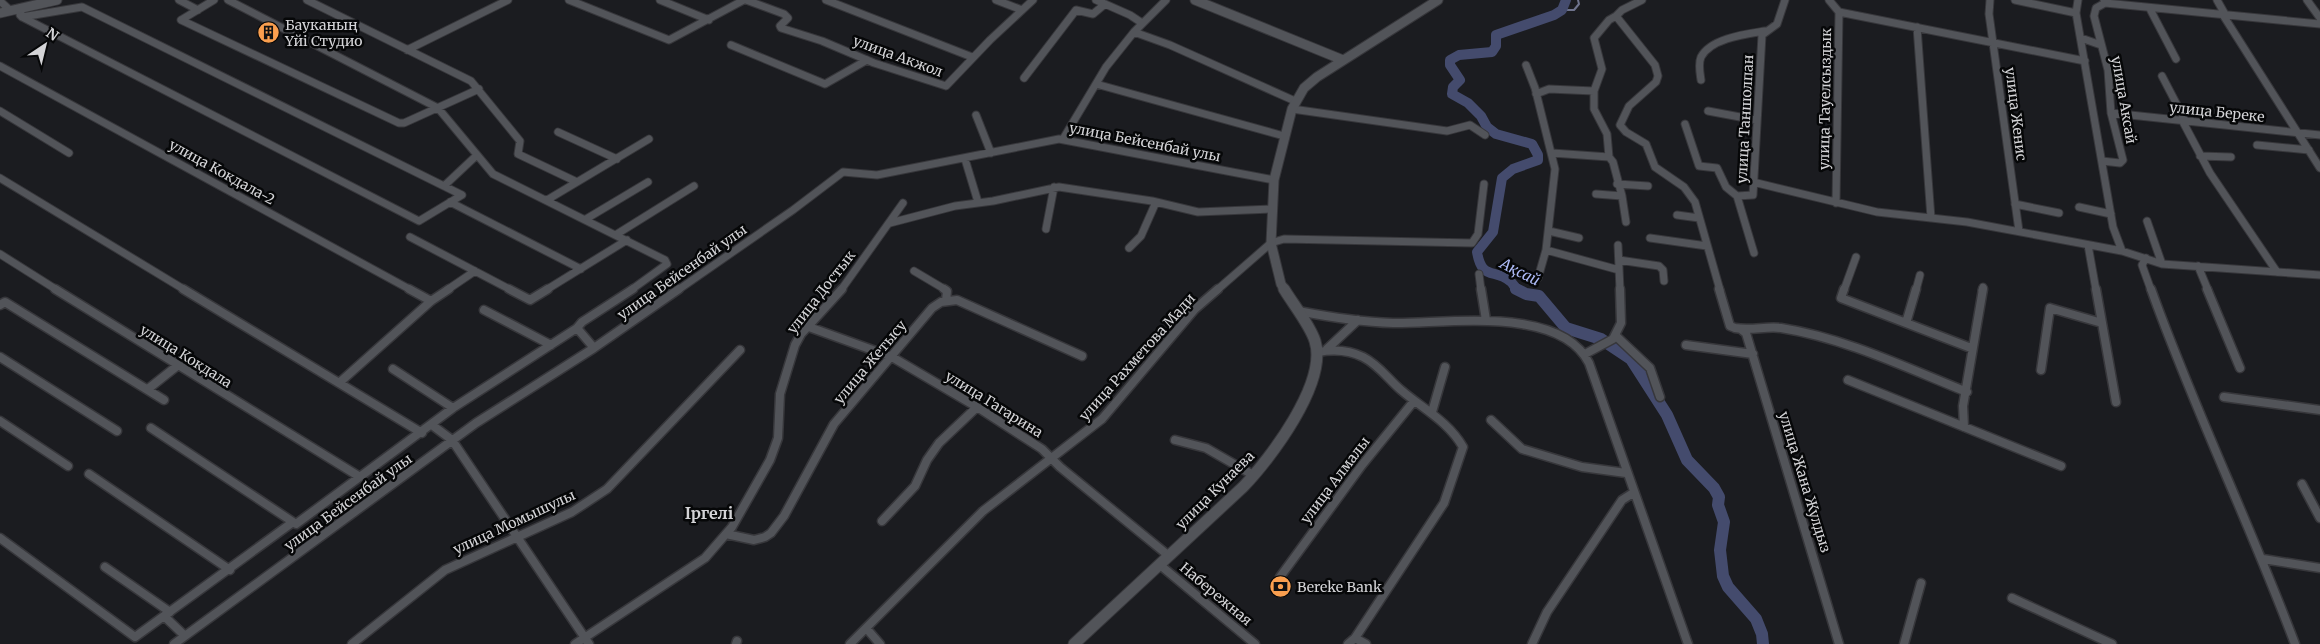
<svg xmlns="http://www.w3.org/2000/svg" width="2320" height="644" font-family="Merriweather,serif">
  <rect width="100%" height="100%" fill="#1b1c20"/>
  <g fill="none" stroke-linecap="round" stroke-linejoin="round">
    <path stroke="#6f748d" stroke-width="2" d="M1562,10H1574L1579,4L1578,0"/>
    <path stroke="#444b6d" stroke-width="10" d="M1519,290C1514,288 1514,284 1510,281C1494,268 1482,281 1477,252L1493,232L1502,178L1513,169L1538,160V155L1532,144L1496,134L1487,127L1481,116L1468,103L1452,94L1453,87L1460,80L1450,65V60L1459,55L1492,52L1496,46V35L1554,15L1562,10L1566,0"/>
    <path stroke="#444b6d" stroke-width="12" d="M1516,289L1526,294L1539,296L1566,328L1601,339L1631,359L1667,415L1687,460L1714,488L1719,497L1718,505L1724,522L1720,550L1723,576L1728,587L1756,619L1762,634L1763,644"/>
    <defs>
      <path id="minor-far1" d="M179,0L198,10
        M228,0L438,108L493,174L665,260L667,264L631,290
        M307,0L471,81L520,141L518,154L577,182
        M569,0L669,40L744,0
        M660,0L709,20
        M746,0L784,14L788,18L780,26L781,28L822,41L874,63L946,86L990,40L1033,0
        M826,0L972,57
        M996,0L1022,10
        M1096,0L1130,15L1142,23
        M1642,0L1622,10L1616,16L1655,65L1658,76L1656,82L1629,106L1620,125L1626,132L1646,144L1655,167L1684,187L1695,202L1720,290
        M1829,0L1839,12L1836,203
        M1990,0L1989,14L2019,231
        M2015,0L2076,13
        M2078,0L2076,13L2113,227L2122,251
        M2217,0L2226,16
        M2307,0L2320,18
        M0,1L11,11
        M2105,3L2320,24
        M22,8L20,15L22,17L419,221L462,195
        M2150,9L2176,59
        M1839,12L2085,61
        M2223,15L2320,168
        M1616,16L1609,20L1594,38L1602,69L1594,91V109L1607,134L1609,157L1613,162L1622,196L1626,222
        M22,17L82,7L462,195
        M181,20L399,123H404L479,89
        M181,20L214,0
        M1917,27L1931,218
        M1134,32L1170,45L1295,101
        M2081,38L2101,45
        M731,45L825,84L867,60
        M407,50L508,0
        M1526,65L1535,88L1555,169L1546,250L1538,278
        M0,66L411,290
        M2162,76L2186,122
        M1024,78L1076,10L1093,14L1105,4
        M1701,80C1700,73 1698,64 1701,57C1711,38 1747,34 1765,31
        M1096,84L1284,136
        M1536,94L1549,89L1594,91
        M1292,109L1447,131L1470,125L1485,135
        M0,111L69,153
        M1708,111L1756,120
        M2111,113L2320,135
        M976,115L991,153
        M2183,122L2210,173L2277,272
        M1685,124L1699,166L1717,168L1726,187L1737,196L1753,195L1762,35L1777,24L1785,0
        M558,132L617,159
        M1063,139L1106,67L1134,32L1166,0
        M2257,145L2309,150
        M1552,153L1609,157
        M2200,156L2231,157
        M965,159L978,202
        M2102,161L2120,163L2123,160L2111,113L2108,70L2094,16L2096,8L2105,3L2104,0
        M0,178L185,290
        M1753,182L1877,212L1967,222L2122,251L2162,264L2320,275
        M1617,184L1648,186
        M444,186L477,155
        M1596,194L1622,196
        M1737,196L1754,253
        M547,200L649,139
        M450,202L581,269
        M2015,204L2059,213
        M2079,207L2111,214
        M1677,215L1699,218
        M586,219L648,182
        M2147,221L2162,264
        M890,223L955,206L993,201L1059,187L1152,201L1198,212L1272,209
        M1046,229L1054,187
        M1549,231L1579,238
        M617,234L694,186
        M410,237L511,290
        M1650,238L1707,246
        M1618,245L1620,290
        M2088,245L2096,290
        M1129,248L1141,236L1156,202
        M1546,250L1619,270
        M0,254L57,290
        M2146,258L2142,265L2151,290
        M1619,260L1659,266L1663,270L1664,281
        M2198,266L2208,290
        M914,271L946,290
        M1479,274L1481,290
        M447,290L475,271
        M546,290L627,240
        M678,290L793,210L843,172L877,175L1059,139L1274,180
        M841,290L903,203
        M1217,290L1271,243L1284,239L1472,243L1478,234L1484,184
        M1844,290L1856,257
        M1916,290L1920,275
        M1982,290L1983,287"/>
      <path id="minor" d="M55,289L360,477
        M183,289L422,433
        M409,289L431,301
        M509,289L530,300L548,289
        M944,289L947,291L946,301
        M1481,289L1486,320
        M1719,289L1730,326L1735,328C1751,331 1766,326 1781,328C1845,338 1907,368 1967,392
        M1844,289L1841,298L1971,348
        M2096,289L2116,402
        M2151,289C2194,409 2250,524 2295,644
        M2207,289L2240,368
        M0,305L5,302L164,400
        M484,310L551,345
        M1298,311C1329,317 1361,322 1393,323C1446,324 1560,305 1589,363L1688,644
        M1906,323L1916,289
        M809,327L892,357L977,407L1042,449L1060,467L1169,556
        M577,328L594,348
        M1742,330L1746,333L1839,644
        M1616,336L1650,368L1660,397
        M1686,345L1753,354
        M1327,349L1358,320
        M1318,352C1334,349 1349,350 1363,357C1379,365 1388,379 1401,390C1423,409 1448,421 1463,447L1444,503L1355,638L1348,644
        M1585,354L1613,339L1621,323L1620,289
        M0,357L117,431
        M393,369L453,408
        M2041,370L2050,308L2102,323
        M1848,380L2061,466
        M339,383L431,301L449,289
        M148,389L177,366
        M2224,397L2320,410
        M1432,412L1445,367
        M1491,420L1522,449L1582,467L1626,473
        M0,421L68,466
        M432,425L452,440L589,644
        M1964,427L1963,406L1983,289
        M151,428L296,524L453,408L577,328L582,322L633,289
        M1175,440L1206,448L1253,475
        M89,474L230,570
        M2302,484L2320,518
        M882,521L915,486L927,460L939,443L977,407
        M726,534L754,540L765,537L771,533L784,516L834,424L932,308L941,302L957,300L1082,356
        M0,538L135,637L293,522
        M2263,559L2320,568
        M1160,565L1255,644
        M105,567L170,612
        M1280,577L1362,465L1414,401
        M2012,598L2112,644
        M164,616L185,636
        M867,629L880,644
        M1355,638L1366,644
        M174,644L476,423L594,348L679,289
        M352,644L445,570L572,512L607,489L740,350
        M575,644L705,558L732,527L770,460L778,438L780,394L795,345L801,334L842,289
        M736,644L737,641
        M850,644L983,511L1102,419L1195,309L1218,289
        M1532,644L1547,612L1622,500L1633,493
        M1904,644L1921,583"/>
      <path id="secondary-far1" d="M1195,0L1343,60
        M0,13L57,0
        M1285,290L1281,284L1271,243L1274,180L1292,109L1304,88L1317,77L1438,0"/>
      <path id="secondary" d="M1074,644L1243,487C1270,459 1328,383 1315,341C1310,325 1293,304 1284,289"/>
    </defs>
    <use href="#minor-far1" stroke="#37373b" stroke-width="9"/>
    <use href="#minor" stroke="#37373b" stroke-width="11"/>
    <use href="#secondary-far1" stroke="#37373b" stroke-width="11"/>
    <use href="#secondary" stroke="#37373b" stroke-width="13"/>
    <use href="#minor-far1" stroke="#525459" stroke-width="7"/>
    <use href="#minor" stroke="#525459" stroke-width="8"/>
    <use href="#secondary-far1" stroke="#525459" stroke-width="9"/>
    <use href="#secondary" stroke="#525459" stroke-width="11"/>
  </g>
  <defs>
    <symbol id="building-disc" viewBox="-11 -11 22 22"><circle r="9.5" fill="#fa9f4f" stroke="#060708"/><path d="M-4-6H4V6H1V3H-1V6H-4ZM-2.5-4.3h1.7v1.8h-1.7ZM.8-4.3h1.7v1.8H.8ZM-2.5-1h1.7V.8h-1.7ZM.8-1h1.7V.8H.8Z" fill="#111"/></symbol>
    <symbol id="bank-disc" viewBox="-11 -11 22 22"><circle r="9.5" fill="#fa9f4f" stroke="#060708"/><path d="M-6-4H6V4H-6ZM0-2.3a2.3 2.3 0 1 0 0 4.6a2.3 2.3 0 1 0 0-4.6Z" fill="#111"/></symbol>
  </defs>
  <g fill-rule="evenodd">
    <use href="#building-disc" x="256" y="20" width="25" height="25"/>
    <use href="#bank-disc" x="1268" y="574" width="25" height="25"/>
  </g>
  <g text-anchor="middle" stroke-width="5" stroke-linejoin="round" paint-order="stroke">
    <g font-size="14" fill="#d4d4d7" stroke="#060708" text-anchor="start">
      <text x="285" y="30">Бауканың<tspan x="285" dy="16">Үйі Студио</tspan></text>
      <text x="1297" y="592">Bereke Bank</text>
    </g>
    <g font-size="14" fill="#d4d4d7" stroke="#060708">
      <text transform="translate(898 56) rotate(20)" y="5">улица Акжол</text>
      <text transform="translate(1825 99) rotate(-89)" y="5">улица Тауелсыздык</text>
      <text transform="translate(2124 100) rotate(80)" y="5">улица Аксай</text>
      <text transform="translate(2217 112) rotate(6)" y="5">улица Береке</text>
      <text transform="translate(2016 114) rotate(83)" y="5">улица Женис</text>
      <text transform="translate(1745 119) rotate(-87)" y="5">улица Таншолпан</text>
      <text transform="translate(1145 142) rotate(11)" y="5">улица Бейсенбай улы</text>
      <text transform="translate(222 172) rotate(29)" y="5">улица Кокдала-2</text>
      <text transform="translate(682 272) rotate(-35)" y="5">улица Бейсенбай улы</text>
      <text transform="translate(821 292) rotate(-52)" y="5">улица Достык</text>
      <text transform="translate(186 356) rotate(32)" y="5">улица Кокдала</text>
      <text transform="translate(1137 357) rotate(-48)" y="5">улица Рахметова Мади</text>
      <text transform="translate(870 362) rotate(-50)" y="5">улица Жетысу</text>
      <text transform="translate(994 404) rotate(32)" y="5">улица Гагарина</text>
      <text transform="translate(1335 480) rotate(-53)" y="5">улица Алмалы</text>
      <text transform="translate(1805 482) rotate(73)" y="5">улица Жана Жулдыз</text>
      <text transform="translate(1215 490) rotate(-45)" y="5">улица Кунаева</text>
      <text transform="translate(348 502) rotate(-36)" y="5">улица Бейсенбай улы</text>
      <text transform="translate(514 522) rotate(-25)" y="5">улица Момышулы</text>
      <text transform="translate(1216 594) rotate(40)" y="5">Набережная</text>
    </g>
    <g font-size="15" font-style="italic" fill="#aebbf7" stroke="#060708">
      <text transform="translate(1520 272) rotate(27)" y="5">Ақсай</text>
    </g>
    <g font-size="16" font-weight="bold" fill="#d4d4d7" stroke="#060708">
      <text x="709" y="519">Іргелі</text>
    </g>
  </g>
  <g transform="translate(45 45) rotate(35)" stroke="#060708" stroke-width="4" paint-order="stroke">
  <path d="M0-4L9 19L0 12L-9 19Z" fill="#d4d4d7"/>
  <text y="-8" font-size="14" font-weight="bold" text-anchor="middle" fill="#d4d4d7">N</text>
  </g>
</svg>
